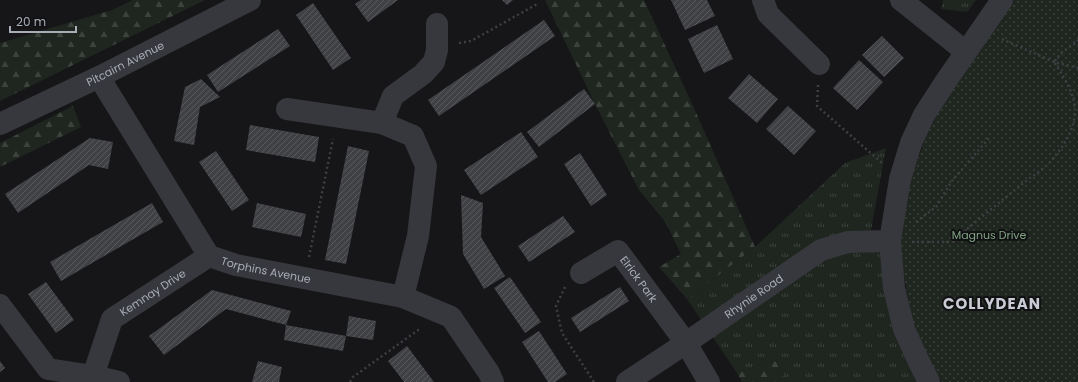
<svg xmlns="http://www.w3.org/2000/svg" width="1078" height="382" font-family="Poppins,sans-serif">
  <defs>
    <pattern id="grass-tufts" width="24" height="20" patternUnits="userSpaceOnUse"><rect width="24" height="20" fill="#1e261f"/><path d="M3 7l-1-3M5 7V3M7 7l1-3M15 17l-1-3M17 17v-4M19 17l1-3" fill="none" stroke="#3c433d"/></pattern>
    <pattern id="forest-firs" width="22" height="20" patternUnits="userSpaceOnUse"><rect width="22" height="20" fill="#1e261f"/><path d="M5 1l3.5 6h-7zM16 11l3.5 6h-7z" fill="#3c433d"/></pattern>
    <pattern id="park-dots" width="8" height="8" patternUnits="userSpaceOnUse"><rect width="8" height="8" fill="#1e261f"/><path d="M2 2h.1M6 6h.1" fill="none" stroke="#3c433d" stroke-width="1.8" stroke-linecap="round"/></pattern>
    <pattern id="building-hatch" width="6" height="6" patternUnits="userSpaceOnUse"><rect width="6" height="6" fill="#404145"/><path d="M-1 1l2-2M0 6l6-6M5 7l2-2" fill="none" stroke="#595a5e"/></pattern>
  </defs>
  <rect width="100%" height="100%" fill="#161618"/>
  <path fill="url(#grass-tufts)" d="M943,0H976L967,12L941,9Z
    M886,148L869,241H890L929,382H786L776,360L737,373L687,299L755,247L845,163Z"/>
  <path fill="url(#forest-firs)" d="M133,0H205L0,101V43L112,10Z
    M545,0H644L694,108L755,247L687,299L659,267L681,254L666,223L639,190L595,104Z
    M73,106L81,127L0,167V143Z
    M776,360L786,382H742L737,373Z"/>
  <path fill="url(#park-dots)" d="M1014,0H1078V382H942L938,377L914,335L900,250L909,183L925,139L939,110Z"/>
  <path fill="url(#building-hatch)" d="M361,0H398L368,22L355,4Z
    M502,0H513L507,5Z
    M671,0H707L715,16L685,30Z
    M313,3L351,58L333,70L296,15Z
    M544,20L555,36L439,116L428,100Z
    M717,25L733,59L704,73L688,39Z
    M278,29L290,46L218,92L207,75Z
    M882,36L904,58L884,77L862,55Z
    M859,60L883,82L857,110L833,88Z
    M749,74L778,99L757,123L728,98Z
    M201,79L220,97L200,107L194,145L174,141L185,87Z
    M584,89L595,104L539,147L527,132Z
    M788,106L816,131L794,155L766,129Z
    M250,125L319,137L315,162L246,150Z
    M521,132L538,157L481,195L464,170Z
    M90,138L113,142L108,169L89,165L18,213L5,194Z
    M348,146L369,151L346,264L325,260Z
    M216,151L249,200L232,211L199,162Z
    M580,153L607,195L591,206L564,164Z
    M461,195L483,203L481,237L505,276L484,289L463,254Z
    M152,203L163,222L61,281L50,262Z
    M257,203L306,214L301,237L252,227Z
    M563,216L575,232L529,262L518,246Z
    M510,277L541,322L525,333L494,288Z
    M46,282L74,320L56,333L28,294Z
    M620,287L629,301L580,332L571,318Z
    M212,290L291,311L286,325L226,309L164,355L149,336Z
    M349,316L376,321L373,340L346,336Z
    M286,325L346,336L343,351L284,340Z
    M539,331L567,374L555,382H548L522,342Z
    M407,346L434,382H404L388,361Z
    M0,361L5,368L0,372Z
    M258,361L282,367L279,382H252Z"/>
  <g fill="none" stroke-linecap="round" stroke-linejoin="round">
    <path stroke="#3d3f44" stroke-width="2.5" stroke-dasharray="2 3" stroke-linecap="butt" d="M1002,39L1054,62L1078,68
      M459,43L471,41L539,3
      M818,85L817,106L882,163
      M916,222L936,207L952,181L989,138
      M912,242H952C974,223 997,204 1020,186C1029,178 1044,169 1051,161C1063,147 1074,131 1075,112C1076,95 1063,76 1054,62L1062,52L1074,44L1078,40
      M309,257L333,139
      M565,287L556,306L562,333L594,382
      M350,382L353,377L421,328"/>
    <g stroke="#37383d" stroke-width="22">
      <path d="M763,0L768,14L819,64"/>
      <path d="M901,0L966,52"/>
      <path id="s1" d="M99,77L209,256L236,265L403,297L451,317L489,373L493,382"/>
      <path d="M287,109L382,123L413,136L426,166L418,236L403,297"/>
      <path d="M382,123L393,96L423,74L434,62L437,50V24"/>
      <path id="s2" d="M0,124L99,77L250,0"/>
      <path id="s3" d="M581,273L618,251L686,343L709,382"/>
      <path d="M0,305L48,369L93,376L119,382"/>
      <path id="s4" d="M91,382L112,319L209,256"/>
      <path id="s5" d="M627,382L686,343L821,250L848,242L890,241"/>
      <path d="M929,382L918,360L904,329L894,288L890,241L900,179L911,143L924,115L946,81L1002,0"/>
    </g>
  </g>
  <g text-anchor="middle" stroke-width="4" stroke-linejoin="round" paint-order="stroke">
    <g font-size="11" fill="#a8adb8" stroke="#111113">
      <text dy="4" stroke="none"><textPath href="#s2" startOffset="139">Pitcairn Avenue</textPath></text>
      <text dy="4" stroke="none"><textPath href="#s1" startOffset="269">Torphins Avenue</textPath></text>
      <text dy="4" stroke="none"><textPath href="#s3" startOffset="78">Elrick Park</textPath></text>
      <text dy="4" stroke="none"><textPath href="#s4" startOffset="115">Kemnay Drive</textPath></text>
      <text dy="4" stroke="none"><textPath href="#s5" startOffset="153">Rhynie Road</textPath></text>
    </g>
    <g font-size="11" fill="#7fa381" stroke="#111113">
      <text x="989" y="239">Magnus Drive</text>
    </g>
    <g font-size="15" font-weight="bold" letter-spacing="1" fill="#c9ccd4" stroke="#111113">
      <text x="992" y="309">COLLYDEAN</text>
    </g>
  </g>
  <path d="M10 26v6h66v-6" fill="none" stroke="#a8adb8" stroke-width="2"/>
  <text x="16" y="26" font-size="12" fill="#a8adb8" stroke="#111113" stroke-width="3" paint-order="stroke">20 m</text>
</svg>
